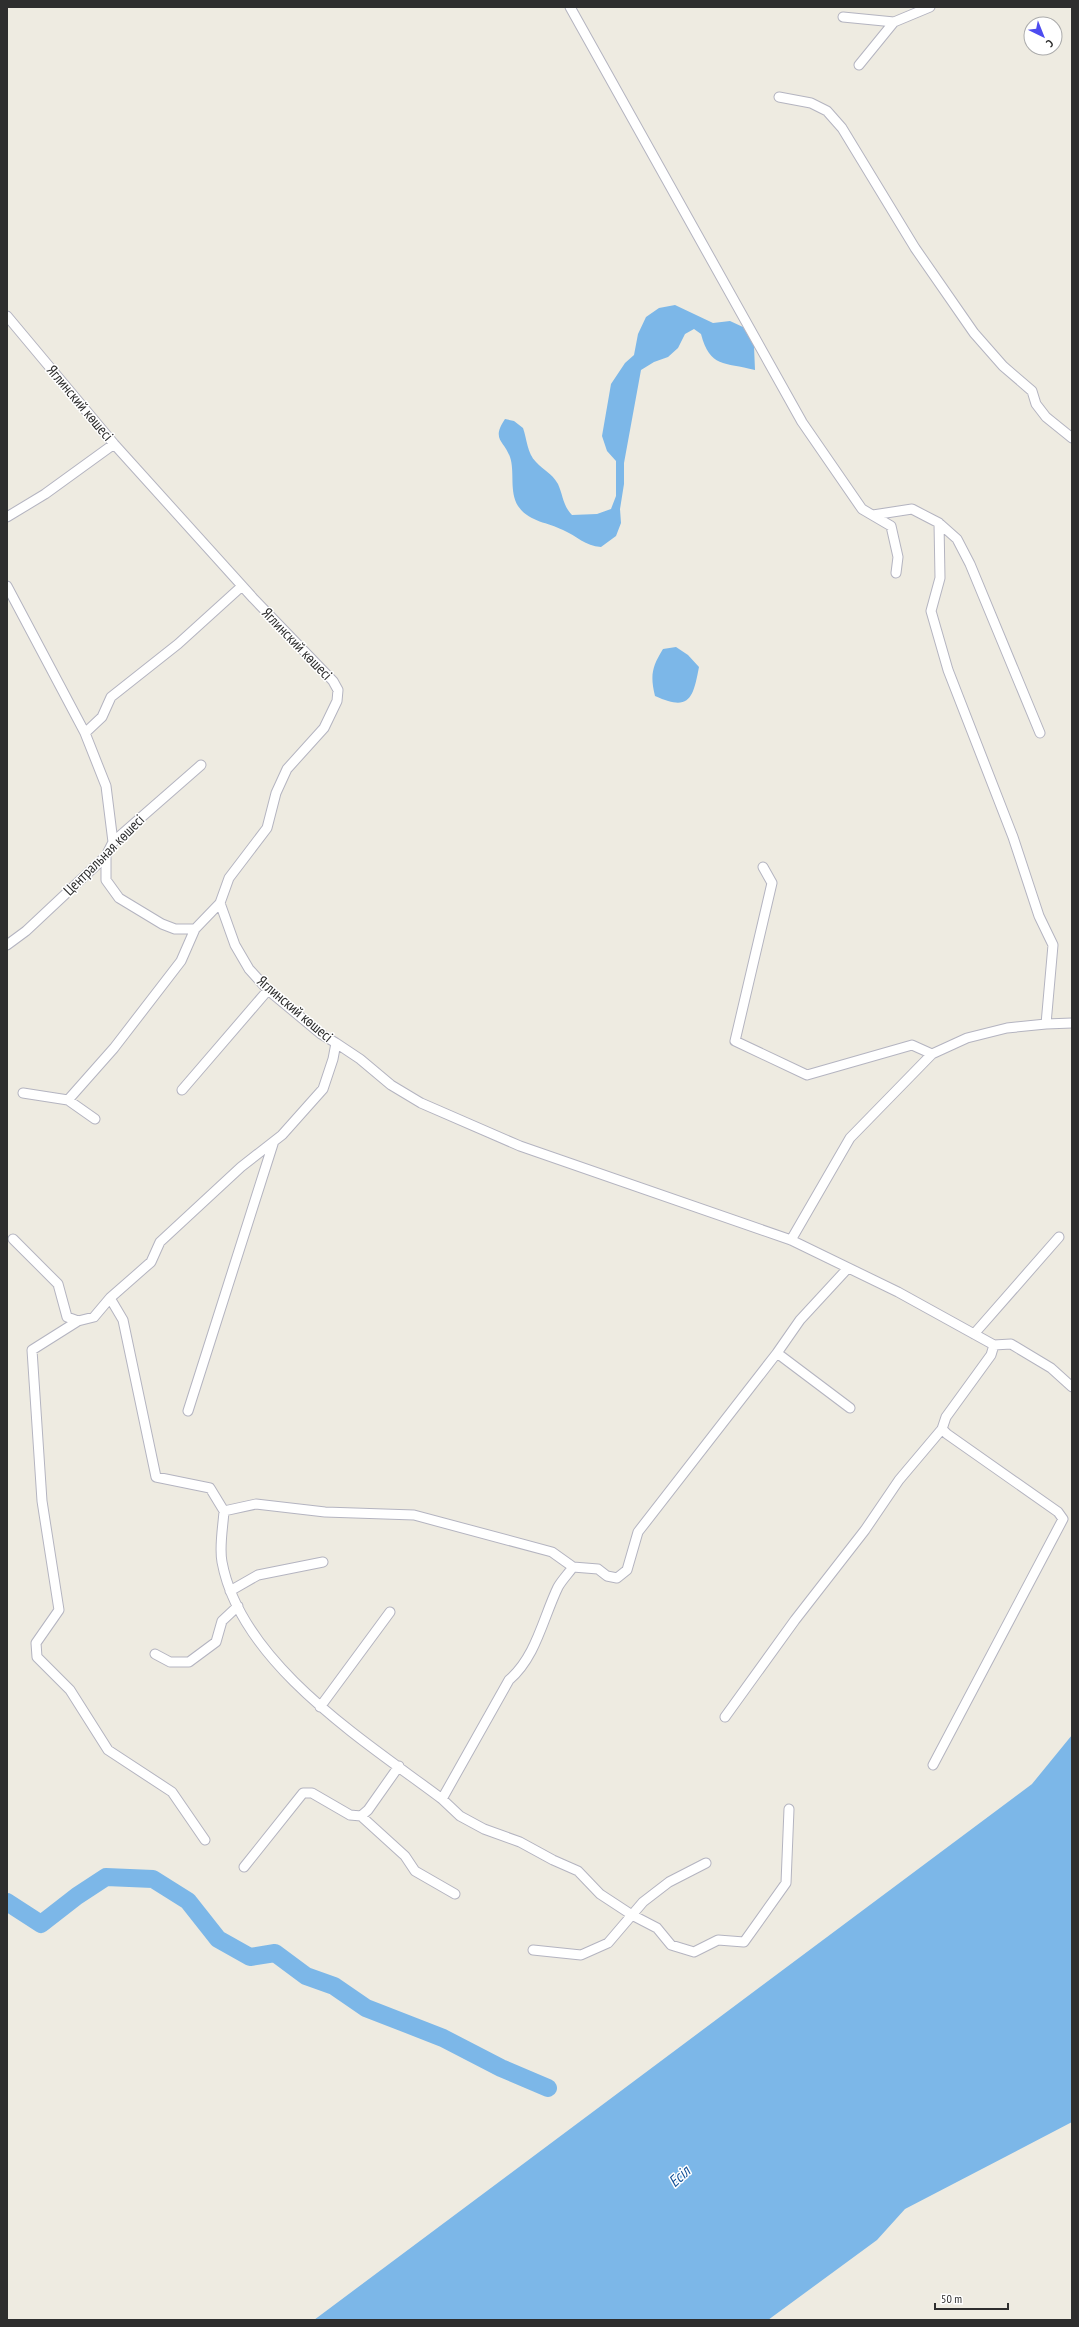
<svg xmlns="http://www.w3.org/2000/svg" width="1079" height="2327" font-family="'PT Sans Narrow',sans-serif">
  <rect width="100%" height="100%" fill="#eeebe1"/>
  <path fill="#7cb7e8" d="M675,305L713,323L730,321L743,327L754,346L755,370C724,362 710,368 701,334L694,329L685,334L678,348L668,357L654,362L641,370L624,463V484L620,509L621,523L616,536L601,547C585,546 577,536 563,530C547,522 529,522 518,506C509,491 515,472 510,457C504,440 491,440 505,419L514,421L523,428C527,439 527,453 536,462C544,471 551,472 558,484C563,495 563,506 572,515L597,514L611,509L616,496V461L607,451L602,436L611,384L625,363L634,355L638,334L646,317L659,308Z
    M676,647L688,655L699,667C693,698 690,712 655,696C650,675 652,667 663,649Z
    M1072,1735V2122L905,2209L877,2240L768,2320H314L1032,1784Z"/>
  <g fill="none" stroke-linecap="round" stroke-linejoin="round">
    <path stroke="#7cb7e8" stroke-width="18" d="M7,1902L41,1924L77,1896L106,1877L153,1879L188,1901L218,1939L250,1957L275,1953L306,1976L334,1986L366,2008L443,2038L501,2068L548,2088"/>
    <defs>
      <path id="minor" d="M570,7L802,422L862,509L891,526L898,557L896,573
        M843,17L894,22
        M859,65L894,22L930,7
        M779,97L811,103L827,111L842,128L915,248L974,333L1003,366L1032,391L1036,404L1046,417L1072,438
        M7,316L114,444L253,598L333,681L338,690L337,701L324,728L287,769L276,793L267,828L229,878L220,903L235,945L249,969L268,990L321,1034L336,1043L333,1059L323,1089L282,1135L241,1167L160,1242L151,1262L110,1298L94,1317L78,1321L32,1350L42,1501L59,1610L36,1643L37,1657L70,1690L108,1750L172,1792L205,1840
        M873,515L912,509L939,523L957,539L970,564L1040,733
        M7,517L45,494L114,444
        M939,523L940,578L931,611L948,670L1013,837L1039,916L1053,945L1046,1024
        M7,586L85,733L106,786L113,842
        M85,733L102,717L111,697L178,644L242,586
        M106,856V880L119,898L162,924L175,929H195
        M763,867L772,883L735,1041L807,1075L912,1045L932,1054
        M7,945L26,931L106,856L113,842L201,765
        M336,1043L360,1059L391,1085L421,1103L520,1146L791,1240L898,1292L994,1345L1011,1344L1051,1368L1072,1387
        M182,1090L268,990
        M23,1093L68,1100
        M95,1119L68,1100L114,1048L181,961L195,929L220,903
        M13,1239L58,1284L67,1317L78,1321
        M791,1240L850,1138L932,1054L967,1038L1007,1028L1046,1024L1072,1023
        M110,1298L123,1320L156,1477L210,1488L224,1511L256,1504L325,1512L414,1515L552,1552L573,1567
        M974,1334L1059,1237
        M777,1353L850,1408
        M188,1411L273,1144
        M224,1511C223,1527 219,1547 222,1562C241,1664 365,1741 442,1799L460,1816L484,1829L520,1842L553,1860L578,1871L600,1894L632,1915L657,1928L671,1945L694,1952L718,1940L744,1942L786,1883L789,1809
        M230,1591L258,1575L323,1562
        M155,1654L170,1662H189L216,1642L222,1621L238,1606
        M320,1707L390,1612
        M725,1717L795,1620L865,1530L899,1480L942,1429L946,1417L991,1355L994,1345
        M933,1765L1063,1519L1058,1512L947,1434L942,1429
        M442,1799L509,1680C536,1657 543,1618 558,1587C562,1580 568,1574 573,1567L598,1569L607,1576L617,1578L627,1570L638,1532L777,1353L800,1320L848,1268
        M361,1816L368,1810L399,1766
        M244,1867L303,1793H312L350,1815L361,1816L405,1856L415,1871L455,1894
        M533,1950L581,1955L608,1943L643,1902L669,1882L706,1863"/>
    </defs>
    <use href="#minor" stroke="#b4b4c0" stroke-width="11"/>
    <use href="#minor" stroke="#fff" stroke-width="9"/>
  </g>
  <g text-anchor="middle" stroke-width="3" stroke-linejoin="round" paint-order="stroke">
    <g font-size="15" fill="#2e2e2e" stroke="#fff">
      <text transform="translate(80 403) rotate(50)" y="5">Яглинский көшесі</text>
      <text transform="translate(297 644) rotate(46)" y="5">Яглинский көшесі</text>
      <text transform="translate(104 855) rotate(-45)" y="5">Центральная көшесі</text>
      <text transform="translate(295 1009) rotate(40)" y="5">Яглинский көшесі</text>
    </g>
    <g font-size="16" font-style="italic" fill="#165399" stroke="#fff">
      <text transform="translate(679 2176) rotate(-43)" y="6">Есіл</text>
    </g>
  </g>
  <rect width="1079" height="2327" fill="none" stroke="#2e2e2e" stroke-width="16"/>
  <g transform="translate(1043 36) rotate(137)"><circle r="19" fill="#ffffff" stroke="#ababab"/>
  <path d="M0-3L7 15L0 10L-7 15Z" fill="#4d4cf0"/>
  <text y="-6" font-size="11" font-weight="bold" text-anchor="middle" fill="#2e2e2e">С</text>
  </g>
  <path d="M935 2303v6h73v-6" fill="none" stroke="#2e2e2e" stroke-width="2"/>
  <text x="941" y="2303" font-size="12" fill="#2e2e2e" stroke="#ffffff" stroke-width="3" paint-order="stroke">50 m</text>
</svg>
